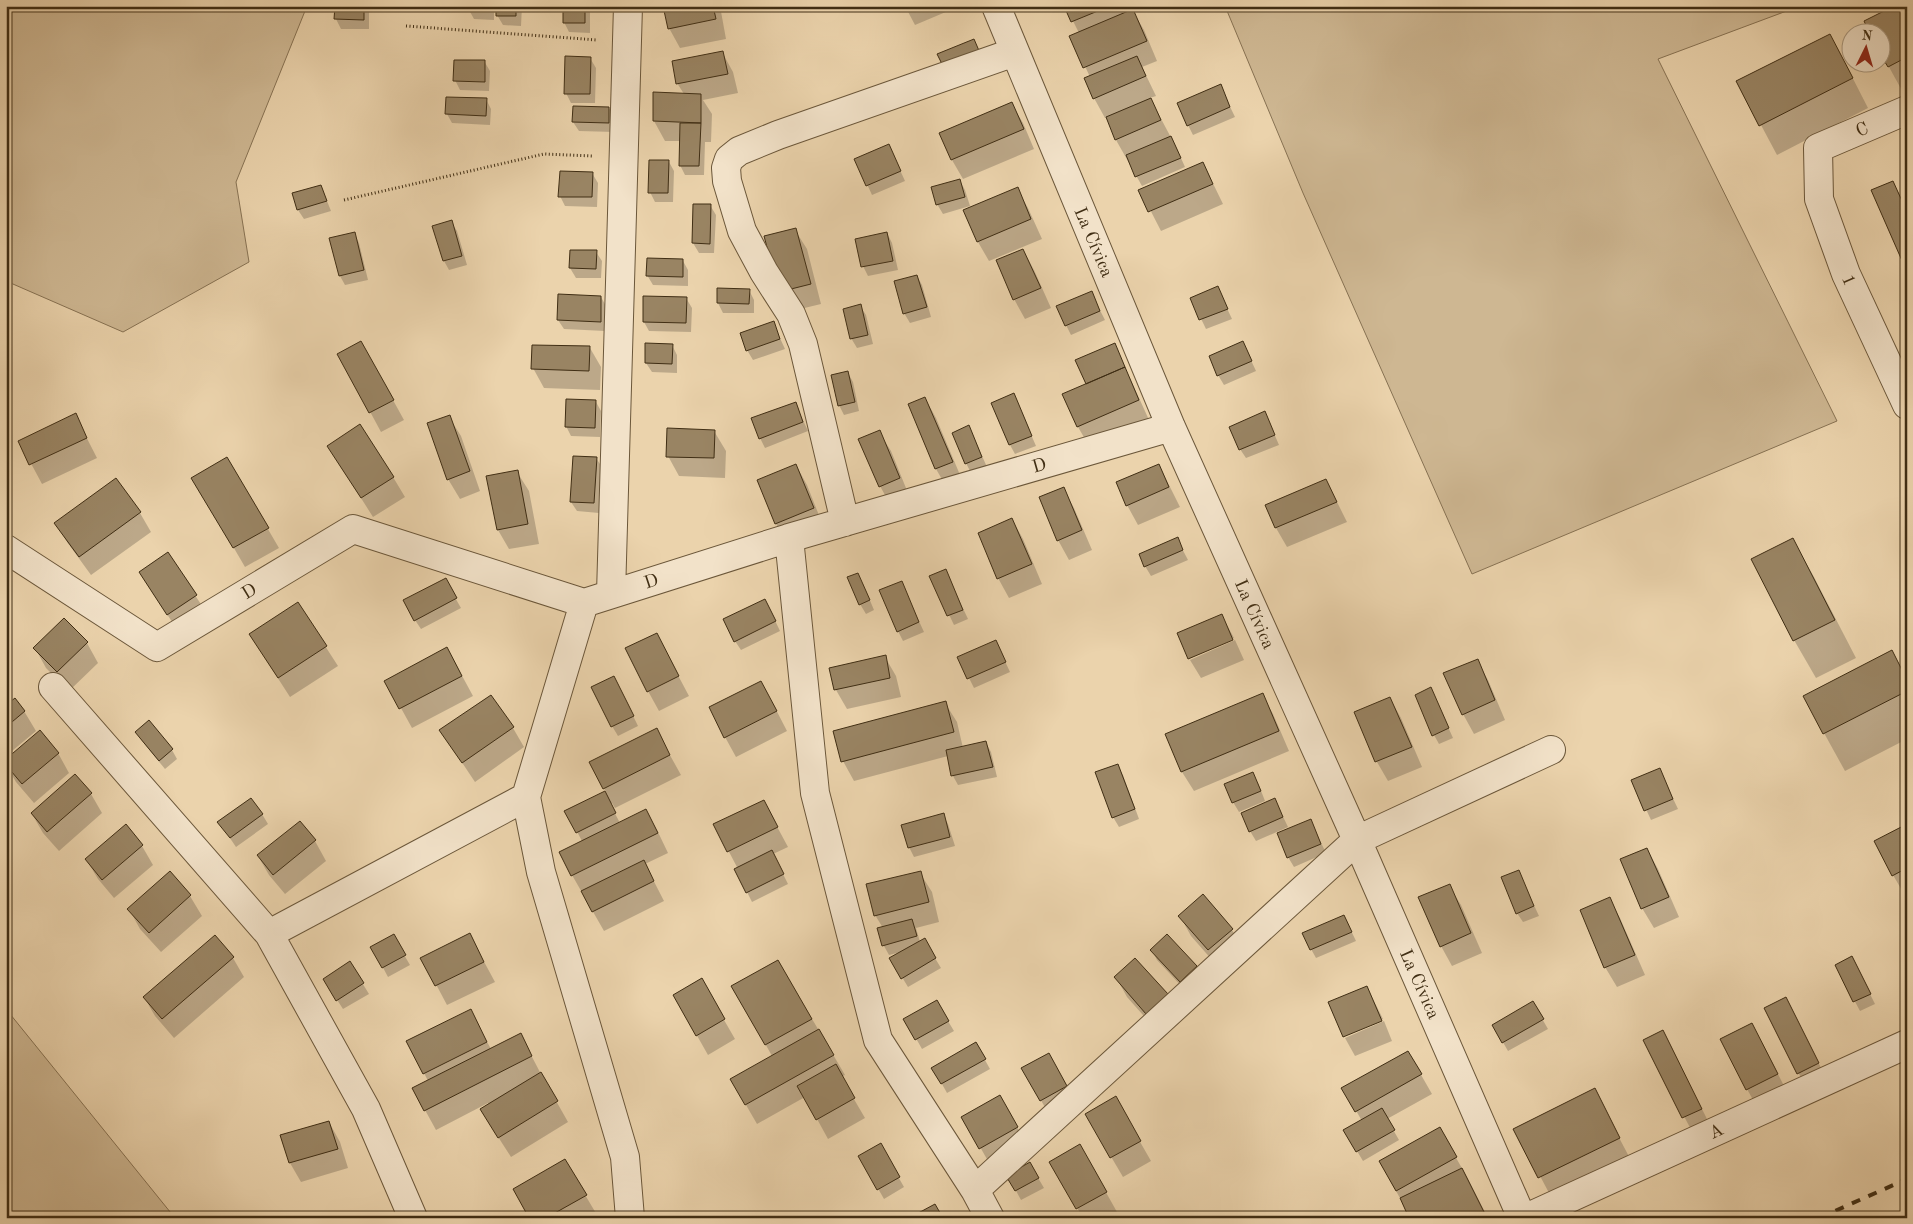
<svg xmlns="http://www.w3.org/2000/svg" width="1913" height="1224" font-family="'Old Standard TT',serif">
  <rect width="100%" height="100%" fill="#ebd3ac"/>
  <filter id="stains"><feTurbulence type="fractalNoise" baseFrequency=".004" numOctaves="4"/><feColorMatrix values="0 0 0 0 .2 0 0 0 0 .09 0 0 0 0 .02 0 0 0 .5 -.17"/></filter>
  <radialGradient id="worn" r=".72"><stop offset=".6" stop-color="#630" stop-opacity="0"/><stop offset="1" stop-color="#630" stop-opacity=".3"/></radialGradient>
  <path fill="#ceb792" stroke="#877253" d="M6,6H307L236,182L249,262L123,332L6,281Z
    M1225,6H1800L1658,59L1837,421L1472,574L1303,193Z
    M6,1009L175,1218H6Z"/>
  <path fill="#0003" d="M336,6H369V29H341L336,19Z
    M469,6H494V20L474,19L469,10Z
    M498,6H522L521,26L503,25L497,15Z
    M564,6H590V33L569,32L564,22Z
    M665,6H720L726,39L680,48L669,28Z
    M905,6H960L915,25Z
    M1122,6L1125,13L1132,10L1144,30L1157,61L1142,67L1156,96L1150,98L1176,147L1185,167L1142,186L1116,140L1107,117L1105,118L1094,98L1090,77L1071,36L1079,33L1066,7Z
    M1907,6V95L1905,96L1889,67L1880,32H1871L1865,22Z
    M722,52L733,72L738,93L703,100L712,114L711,142H705L704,175H685L680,165L681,141H665L654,121L684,94L677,83Z
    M590,58L596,68L595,103H571L566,93Z
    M484,61L490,71L489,91L460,90L455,80Z
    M1846,65L1868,108L1777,155L1738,82Z
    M1220,86L1235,117L1193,135L1188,125Z
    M486,99L491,109L490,125L452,123L447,114Z
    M1011,103L1023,123L1034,149L963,179L952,160L941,133Z
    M609,108L614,117V132L579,131L573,122Z
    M889,146L905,181L872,195L856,160Z
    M669,162L674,171L673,202H655L650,192Z
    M1203,163L1223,204L1161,231L1140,190Z
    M592,173L598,183L597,207L565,206L560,196Z
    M960,181L965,190L970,206L943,214L937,204Z
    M1892,182L1907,207V269Z
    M321,186L331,211L304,219L298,210Z
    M1017,189L1028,208L1042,239L989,261L978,242L965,211Z
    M694,205H710L716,215L714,253H699L693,243Z
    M451,222L457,231L467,265L449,270L444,261Z
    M795,230L807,249L821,304L792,311L780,292Z
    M354,233L359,243L368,280L345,285L340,276L331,239Z
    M887,233L892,243L898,270L868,276L863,266Z
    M1023,250L1034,270L1051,308L1025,319L1014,299Z
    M571,251L596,252L602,261L601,278H576L570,268Z
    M683,261L688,270V286L653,285L647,275Z
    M917,276L922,285L931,317L910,323L904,313Z
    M1217,287L1232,319L1206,329L1191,298Z
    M718,289L749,290L754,300V313H723L718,303Z
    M1091,293L1105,320L1071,335L1066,325Z
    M601,297L606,306L605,331L564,329L558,320Z
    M686,298L692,308L691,332L649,331L644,322Z
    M860,306L866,315L873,344L857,348L851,338Z
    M773,323L785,349L753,360L747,350Z
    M1243,343L1256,371L1224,385L1218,375Z
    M672,345L677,355V373L652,372L646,363Z
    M590,348L601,367L600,390L544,388L533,368Z
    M339,354L372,362L404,420L381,432Z
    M848,373L853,382L859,411L844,415L839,405Z
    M1130,378L1149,420L1089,446L1078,427L1064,394Z
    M1014,395L1036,446L1015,454L1010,445Z
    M925,398L936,418L963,482L947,488L936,469L909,405Z
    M596,402L601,411L600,437L571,436L566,426Z
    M795,403L808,431L765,448L760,438Z
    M75,415L97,458L42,484L19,441Z
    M449,417L461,436L480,491L460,499L448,479Z
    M1269,422L1279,445L1246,458L1240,449Z
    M969,427L987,467L971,473L966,463Z
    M714,431L726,451L725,478L679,476L668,456Z
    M879,432L891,451L910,498L891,506L880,486Z
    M328,446L393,477L405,497L373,517Z
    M596,458L602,467L599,513L577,511L571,502Z
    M227,459L279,548L245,567L193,478Z
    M796,465L807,485L824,528L788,543L776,524L758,481Z
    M1159,465L1180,507L1138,525L1127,505Z
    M517,472L529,491L539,544L509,549L498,530Z
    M1326,480L1347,522L1287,547L1276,528L1267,506Z
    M1063,488L1074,508L1092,550L1069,560L1058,540Z
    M140,513L151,532L91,575L67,542L56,523Z
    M1012,519L1023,539L1042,584L1009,598L998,578Z
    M1177,539L1188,560L1151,576L1145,566Z
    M1792,539L1814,577L1856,658L1816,678L1794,640Z
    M168,554L208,615L180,634L140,573Z
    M945,570L968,619L954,625L931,577Z
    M445,580L461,608L421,629L415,620Z
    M901,582L924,632L903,641L898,631Z
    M863,584L874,610L866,614L860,604Z
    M298,604L338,666L290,697L250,635Z
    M770,610L780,631L741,650L735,641Z
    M1222,616L1234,638L1189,659L1179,634Z
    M64,620L87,643L98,663L69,691L46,668L35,648Z
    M656,634L689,696L659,711L648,691Z
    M1235,640L1244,660L1201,678L1190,660Z
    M996,642L1010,672L974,688L959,658Z
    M447,648L473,696L412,728L386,681Z
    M1891,652L1907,679V739L1845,771L1824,733Z
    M885,657L896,676L901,697L847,709L836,690L831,669Z
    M1477,661L1488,680L1505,720L1474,734L1463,714Z
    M619,687L638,726L618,736L612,726Z
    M1431,689L1453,738L1439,744L1434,735Z
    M1262,695L1273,714L1289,751L1194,791L1182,772L1167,735Z
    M1390,698L1401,718L1422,767L1388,781L1377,762L1356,713Z
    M772,702L787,731L736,757L725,737Z
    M945,703L957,722L963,748L986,743L991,752L997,777L958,785L953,776L948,756L854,781L843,761Z
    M6,707L24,711L36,731L6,756Z
    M513,728L524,747L475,782L441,731Z
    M656,730L681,775L615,808L612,803L610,804L620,823L646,810L657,830L668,853L645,864L664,901L604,931L572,875L582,841L566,811L606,792L591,762Z
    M136,732L172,750L177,759L165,769L142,741Z
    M58,753L69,773L34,803L16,782L6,765Z
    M1117,765L1123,775L1139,819L1119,827L1113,817Z
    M1659,769L1678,809L1651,820L1633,781Z
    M1258,783L1265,801L1239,812L1233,802Z
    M91,794L102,813L59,851L43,833L32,814Z
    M1275,800L1288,827L1256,841L1250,831Z
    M262,814L268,824L236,847L219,822Z
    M943,815L948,824L955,846L914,857L909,847Z
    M1310,820L1326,853L1294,867L1288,857Z
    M774,821L788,847L773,854L788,884L752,902L736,870L738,869L715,825Z
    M300,822L315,841L326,861L285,894L269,875L258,856Z
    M1907,826V899L1893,875Z
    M142,846L153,865L114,898L98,879L86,859Z
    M1647,849L1658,869L1679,917L1654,928L1642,908Z
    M1518,871L1539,916L1523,922L1517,913Z
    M170,873L190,896L202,916L161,952L140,929L129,909Z
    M920,873L932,892L939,922L916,928L920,942L924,940L941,968L908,987L891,959L901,952L889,955L884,946L879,929L883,928L875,915Z
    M1449,886L1461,905L1482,953L1452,966L1441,946Z
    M1203,896L1232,930L1244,949L1220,969L1191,936L1180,916Z
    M1609,898L1620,918L1645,975L1617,987L1605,967Z
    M1344,916L1356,941L1316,958L1311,949Z
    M469,934L495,982L447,1005L422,958Z
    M393,936L410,965L388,977L372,947Z
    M1167,936L1196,967L1202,976L1186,991L1157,960L1152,950Z
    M1907,955V963L1903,957Z
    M233,958L244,977L174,1038L155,1016L144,997Z
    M1135,959L1167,995L1178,1015L1158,1032L1127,997L1116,977Z
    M778,961L845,1075L841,1077L865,1118L828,1139L805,1097L757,1124L731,1079L772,1056L733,986Z
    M350,963L369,994L343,1009L330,989Z
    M1836,966L1857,968L1875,1004L1860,1011Z
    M701,980L735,1039L708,1055L674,995Z
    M1367,987L1383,1019L1344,1035V1037L1330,1003Z
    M1785,999L1829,1083L1809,1093L1765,1009Z
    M936,1001L954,1031L922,1049L905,1019Z
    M1533,1003L1548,1029L1508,1051L1493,1025Z
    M470,1011L491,1049L520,1034L542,1076L568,1122L511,1157L493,1129L488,1103L436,1130L425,1110L428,1081L424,1073Z
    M1384,1021L1392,1041L1355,1056L1345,1038Z
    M1644,1041L1673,1051L1712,1129L1695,1137Z
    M976,1044L990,1069L947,1093L933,1068Z
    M1763,1044L1788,1094L1758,1109L1747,1089Z
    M1408,1052L1432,1094L1387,1119L1399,1140L1363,1161L1345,1131L1362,1121L1343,1088Z
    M1048,1054L1078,1106L1052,1120L1023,1068Z
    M1594,1090L1635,1168L1556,1206L1515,1129Z
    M1000,1096L1028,1147L992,1168L963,1117Z
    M1115,1098L1151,1161L1123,1177L1086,1114Z
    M329,1122L340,1142L348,1168L301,1182L290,1163L282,1136Z
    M1439,1128L1467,1177L1488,1218H1411L1380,1162Z
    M880,1145L904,1187L884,1199L860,1157Z
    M1080,1146L1117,1212L1107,1218H1083L1051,1162Z
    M565,1161L597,1215L594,1216L595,1218H530Z
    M1030,1164L1044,1188L1021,1200L1008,1176Z"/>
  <path fill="#998463" stroke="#402e14" d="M335,6H364V20L334,19Z
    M468,6H489V11L468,10Z
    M496,6H516V16H496Z
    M563,6H585V23H563Z
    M663,6H713L716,19L668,29Z
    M1064,6H1110L1071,22Z
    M1894,6H1907V57L1888,67L1880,54V32H1869L1864,21Z
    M1133,9L1147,41L1083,68L1069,36Z
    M1830,34L1853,78L1759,126L1736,81Z
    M974,39L980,53L944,68L937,54Z
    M723,51L728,74L676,84L672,61Z
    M565,56L591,57L590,94H564Z
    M1137,56L1146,76L1093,99L1084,78Z
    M454,60H485V82L453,81Z
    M1221,84L1230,107L1187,126L1177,103Z
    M653,92L701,94V123L653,121Z
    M446,97L487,98L486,116L445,114Z
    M1151,98L1161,120L1115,140L1106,117Z
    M1012,102L1024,129L951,160L939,133Z
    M573,106L609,107V123L572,122Z
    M680,123H701L699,166H679Z
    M1171,136L1181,158L1135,177L1126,155Z
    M889,144L901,171L866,186L854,159Z
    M649,160H669L668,193H648Z
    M1203,162L1213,184L1148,212L1138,190Z
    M560,171L593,172L592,197H558Z
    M960,179L965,197L936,205L931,187Z
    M1893,181L1907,212V272L1871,190Z
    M321,185L327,201L297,210L292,193Z
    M1018,187L1031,219L977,242L963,210Z
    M693,204H711L710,244L692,243Z
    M452,220L462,256L443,261L432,226Z
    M796,228L811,284L779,292L764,236Z
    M355,232L364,270L339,276L329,238Z
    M887,232L893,261L861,267L855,239Z
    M1023,249L1041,288L1013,300L996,260Z
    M570,250H597L596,269L569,268Z
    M647,258L683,259V277L646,276Z
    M917,275L927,307L903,314L894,281Z
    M1218,286L1228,309L1199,320L1190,298Z
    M717,288L750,289L749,304L717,303Z
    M1092,291L1100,311L1065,326L1056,306Z
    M558,294L601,296V322L557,320Z
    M643,296L687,297L686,323L643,322Z
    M861,304L868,335L850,339L843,309Z
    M774,321L780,339L746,351L740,333Z
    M361,341L394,400L369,413L337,354Z
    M1243,341L1252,361L1217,376L1209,356Z
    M645,343L673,344L672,364L645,363Z
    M1115,343L1125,367L1086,384L1075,360Z
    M532,345L590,346L589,371L531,369Z
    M1125,367L1139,400L1077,427L1062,394Z
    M848,371L855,402L838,406L831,375Z
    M1014,393L1032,436L1009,445L991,403Z
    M925,397L953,462L935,469L908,404Z
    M566,399L596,400L595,428L565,427Z
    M796,402L803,422L759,439L751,418Z
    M1265,411L1275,435L1239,450L1229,427Z
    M76,413L87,438L29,465L18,441Z
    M450,415L470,471L447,480L427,423Z
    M360,424L394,477L361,498L327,446Z
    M969,425L982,457L965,464L952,433Z
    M667,428L715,430L714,458L666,457Z
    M880,430L900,478L879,487L858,439Z
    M573,456L597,457L594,503L570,502Z
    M227,457L269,528L233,548L191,478Z
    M796,464L814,508L775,524L757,480Z
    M1159,464L1169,487L1126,506L1116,482Z
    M518,470L528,524L497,530L486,476Z
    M116,478L141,512L79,557L54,523Z
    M1326,479L1337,502L1275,528L1265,505Z
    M1064,487L1082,530L1057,541L1039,497Z
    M1012,518L1032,564L997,579L978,533Z
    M1178,537L1183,550L1144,567L1139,554Z
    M1793,538L1835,620L1793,641L1751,559Z
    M168,552L197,595L167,615L139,572Z
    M946,569L963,610L947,616L929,576Z
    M858,573L870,600L859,605L847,577Z
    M446,578L457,598L414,621L403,600Z
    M902,581L919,622L897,632L879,590Z
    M765,599L776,621L734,642L723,619Z
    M298,602L327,646L278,678L249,634Z
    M1222,614L1233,640L1188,659L1177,633Z
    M64,618L88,642L57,672L33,648Z
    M657,633L679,676L647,692L625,648Z
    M996,640L1006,662L967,679L957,657Z
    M447,647L462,676L399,709L384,681Z
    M1892,650L1907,680V691L1823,734L1803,696Z
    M886,655L890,678L834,690L829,668Z
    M1478,659L1495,700L1462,715L1443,673Z
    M614,676L634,716L611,727L591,687Z
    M761,681L777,711L724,738L709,707Z
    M1431,687L1449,728L1432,736L1415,695Z
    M1263,693L1279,731L1181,772L1165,734Z
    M491,695L514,727L462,763L439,730Z
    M1390,697L1412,747L1375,762L1354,712Z
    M15,698L25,711L6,727V705Z
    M946,701L954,732L841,762L833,731Z
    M149,720L173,749L159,761L135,732Z
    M657,728L670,755L603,789L589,762Z
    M40,730L59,753L22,784L6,765V759Z
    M986,741L993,767L951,776L946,750Z
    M1118,764L1135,809L1112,818L1095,772Z
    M1660,768L1673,799L1644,811L1631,780Z
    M1253,772L1261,791L1232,803L1224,784Z
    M75,774L92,793L47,832L31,813Z
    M605,791L616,813L576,833L564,811Z
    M251,798L263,814L230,838L217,822Z
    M1275,798L1283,817L1249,832L1241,813Z
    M764,800L778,827L727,852L713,824Z
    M646,809L658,833L571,876L559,852Z
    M944,813L950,837L908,848L901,825Z
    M1311,819L1321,844L1287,858L1277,833Z
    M300,821L316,840L273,875L257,855Z
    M126,824L143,845L102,880L85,859Z
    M1907,824V868L1892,876L1874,841Z
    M1647,848L1669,897L1641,909L1620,859Z
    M772,850L784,874L746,893L734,869Z
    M644,860L654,881L592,912L581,891Z
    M1519,870L1534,906L1516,914L1501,877Z
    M170,871L191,895L149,933L127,909Z
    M921,871L929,902L874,916L866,884Z
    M1450,884L1471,933L1440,947L1418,897Z
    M1203,894L1233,929L1208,950L1178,916Z
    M1610,897L1635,955L1604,968L1580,910Z
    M1344,915L1352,932L1310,950L1302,933Z
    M912,919L917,936L882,946L877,928Z
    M470,933L484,962L435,986L420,958Z
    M394,934L406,955L382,968L370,947Z
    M1167,934L1197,966L1180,982L1150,950Z
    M215,935L234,957L162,1019L143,997Z
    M925,938L936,958L901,979L889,958Z
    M1852,956L1871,994L1853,1002L1835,965Z
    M1135,958L1168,994L1146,1014L1114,977Z
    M778,960L812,1019L765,1045L731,986Z
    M350,961L364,983L336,1001L323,979Z
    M702,978L725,1019L696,1036L673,995Z
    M1367,986L1382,1021L1343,1037L1328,1002Z
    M1786,997L1819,1063L1797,1074L1764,1008Z
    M937,1000L949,1021L915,1040L903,1019Z
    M1533,1001L1544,1019L1502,1043L1492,1025Z
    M471,1009L487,1042L423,1074L406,1041Z
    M1752,1023L1778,1074L1746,1090L1720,1039Z
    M819,1029L834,1055L745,1105L730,1079Z
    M1663,1030L1702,1109L1682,1118L1643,1040Z
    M521,1033L532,1056L424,1111L412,1088Z
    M976,1042L986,1059L941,1084L931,1068Z
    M1408,1051L1422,1074L1355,1112L1341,1088Z
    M1049,1053L1067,1086L1040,1101L1021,1068Z
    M836,1064L855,1098L816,1120L797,1086Z
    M541,1072L558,1101L498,1138L480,1109Z
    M1595,1088L1620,1138L1538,1178L1513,1129Z
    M1000,1095L1018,1127L979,1149L961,1117Z
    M1116,1096L1141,1141L1110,1158L1085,1114Z
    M1382,1108L1395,1130L1356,1152L1343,1130Z
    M329,1121L338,1149L289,1163L280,1135Z
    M1440,1127L1457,1157L1396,1191L1379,1161Z
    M881,1143L900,1177L877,1190L858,1156Z
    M1080,1144L1107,1192L1076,1209L1049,1162Z
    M565,1159L587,1195L546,1218H529L513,1189Z
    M1030,1162L1039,1178L1015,1191L1006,1176Z
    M1462,1168L1487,1218H1409L1400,1198Z
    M935,1204L943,1218H909Z"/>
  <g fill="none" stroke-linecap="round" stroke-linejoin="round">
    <defs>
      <path id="minor" d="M996,6L1171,427L1357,840L1522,1218
        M1907,110L1818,148L1819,199L1846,274L1907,405
        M845,522L803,344L791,314L764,272L742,231L727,181L726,168L729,159L739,151L778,135L1015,52
        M789,538L815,793L878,1040L975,1190L990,1218
        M6,549L157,647L353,529L584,603L789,538L1171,427
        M611,594L628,6
        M584,603L526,797L541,872L625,1157L630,1218
        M53,687L269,934L366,1109L413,1218
        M269,934L526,797
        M975,1190L1357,840L1551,750
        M1526,1218L1907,1044"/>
    </defs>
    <use href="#minor" stroke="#6b573a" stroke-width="30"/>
    <path stroke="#402e14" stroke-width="3" stroke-dasharray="1 2.5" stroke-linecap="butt" d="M406,26L597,40
      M344,200L544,154L593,156"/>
    <use href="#minor" stroke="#f2e2c9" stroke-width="28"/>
    <path stroke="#402e14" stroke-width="4" stroke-dasharray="9 9" stroke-linecap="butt" d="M1819,1218L1907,1179"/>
  </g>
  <g text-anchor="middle" stroke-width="4" stroke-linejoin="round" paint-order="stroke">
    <g font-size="18" fill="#402e14" stroke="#f2e2c9">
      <text transform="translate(1862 129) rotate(-23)" y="6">C</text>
      <text transform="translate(1094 242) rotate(67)" y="6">La Cívica</text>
      <text transform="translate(1849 280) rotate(66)" y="6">1</text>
      <text transform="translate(1039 465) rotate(-16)" y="6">D</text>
      <text transform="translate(651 581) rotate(-18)" y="6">D</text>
      <text transform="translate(249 591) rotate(-31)" y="6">D</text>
      <text transform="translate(1255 614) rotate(66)" y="6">La Cívica</text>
      <text transform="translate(1420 984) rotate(66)" y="6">La Cívica</text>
      <text transform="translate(1716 1131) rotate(-25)" y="6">A</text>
    </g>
  </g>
  <rect width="1913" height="1224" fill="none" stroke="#ebd3ac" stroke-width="25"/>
  <rect x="8" y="8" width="1898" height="1209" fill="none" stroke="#402e14" stroke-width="2.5"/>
  <rect x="12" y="12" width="1888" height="1199" fill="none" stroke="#402e14"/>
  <g transform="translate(1866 48) rotate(5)"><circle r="24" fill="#f2e2c9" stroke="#ab9a81"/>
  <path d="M0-4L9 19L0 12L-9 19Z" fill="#8f2418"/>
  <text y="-8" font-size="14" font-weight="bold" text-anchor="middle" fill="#402e14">N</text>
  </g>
  <rect width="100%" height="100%" filter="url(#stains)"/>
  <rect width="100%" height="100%" fill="url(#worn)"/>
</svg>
